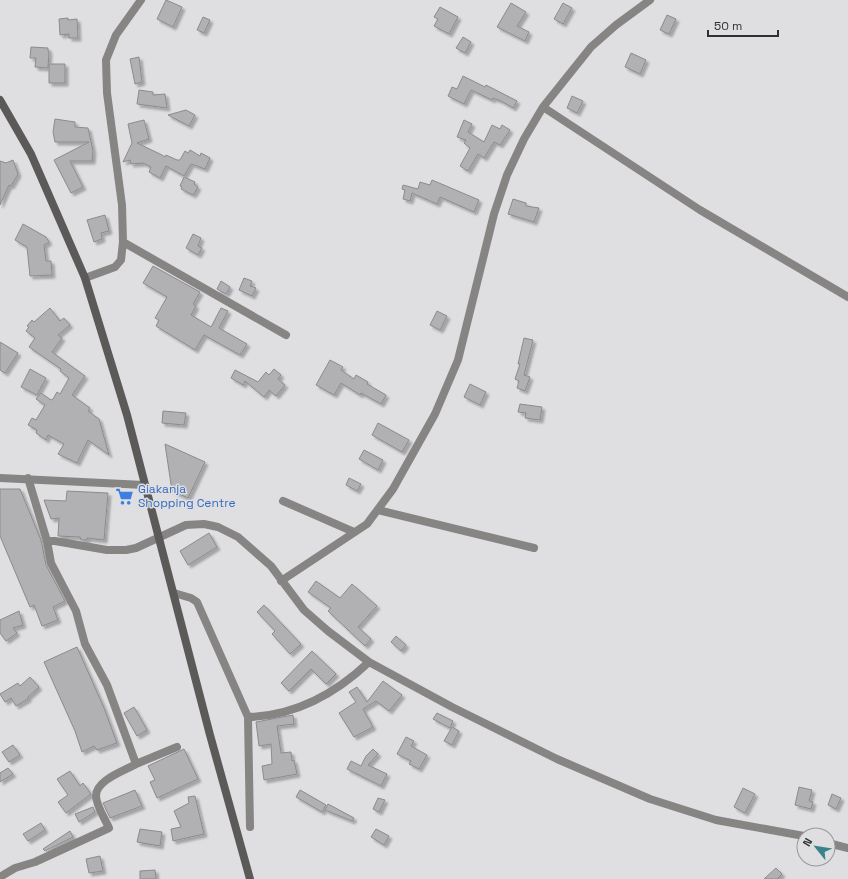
<svg xmlns="http://www.w3.org/2000/svg" width="848" height="879" font-family="'Space Grotesk',sans-serif">
  <defs>
    <filter id="shadow"><feDropShadow dx="3" dy="3" stdDeviation="1" flood-color="#0004"/></filter>
  </defs>
  <rect width="100%" height="100%" fill="#dfdfe2"/>
  <path fill="#b1b1b4" stroke="#8b8b8e" filter="url(#shadow)" d="M166,0L182,7L173,27L157,19Z
    M511,3L526,12L517,26L529,32L525,41L497,27Z
    M563,3L572,8L563,24L554,19Z
    M440,7L458,17L449,34L434,26L438,19L434,17Z
    M667,15L676,19L669,34L660,30Z
    M203,17L210,20L204,33L197,30Z
    M68,18V20L77,19L78,38H69V34L60,35L59,19Z
    M463,37L471,42L465,53L456,48Z
    M31,47L48,48V51H49L48,68L35,67L36,58H30Z
    M631,53L646,60L640,74L625,67Z
    M139,57L142,82L135,84L130,59Z
    M49,64H65V83H49Z
    M463,76L485,87L486,85L517,101L513,108L501,101L493,98L492,100L471,90L464,104L448,96L452,87L457,89Z
    M139,90L153,92V95L165,94L167,108L137,104Z
    M572,96L583,101L577,113L567,108Z
    M186,110L195,115L189,126L168,115Z
    M55,119L75,122V127L88,128L93,151L92,161H70L83,187L71,193L54,160L89,142H55L53,132Z
    M144,120L149,139L137,143L162,155L165,157L166,155L177,160H180L185,151L188,153L190,150L200,156L201,153L210,158L205,169L191,164L184,176L166,166L160,178L149,172L151,167L143,163L131,164L130,160L123,162L132,143L128,124Z
    M464,120L472,124L468,132L484,142L492,125L500,129L502,125L510,130L500,145L494,142L484,158L478,154L468,171L460,166L470,148L464,143L466,140L457,137Z
    M13,160L18,174L11,186L9,185L0,205V161L6,163Z
    M184,177L195,182L194,184L198,187L193,195L181,189L182,187L180,186Z
    M432,180L479,200L474,212L440,197L437,204L412,193L410,201L403,199L405,190L402,189L403,185L418,189L420,182L430,185Z
    M513,199L526,203V206L539,208L534,222L508,214Z
    M105,215L109,231L101,233L102,239L94,242L87,220Z
    M23,224L46,237L49,242L44,245L46,261H51L52,275L30,276L27,247L15,240Z
    M193,234L201,238L198,246L202,248L198,255L186,248Z
    M153,266L200,292L193,304L196,306L191,315L211,327L221,308L228,311L219,328L247,344L240,355L204,335L195,350L156,326L159,320L155,318L167,297L143,283Z
    M244,278L252,281L250,286L256,288L252,296L239,290Z
    M221,281L230,287L226,294L217,289Z
    M50,308L60,321L64,318L70,325L58,335L62,338L52,352L85,376L72,395L90,408L88,411L99,419L109,455L88,440L77,463L58,454L64,444L48,435L46,440L36,433L37,430L28,425L32,418L36,420L45,405L36,399L41,393L51,400L53,399L57,392L60,394L69,378L60,371L61,369L29,347L35,338L26,331L29,327L27,326L32,320L34,322Z
    M437,311L447,316L440,330L430,325Z
    M524,338L533,340L524,375L530,377L525,391L517,388L519,381L515,379L520,364H518Z
    M0,342L18,353L5,373L0,370Z
    M330,360L343,367L341,370L354,379L356,375L368,382L367,384L386,395L381,404L361,393L360,395L341,383L334,395L316,385Z
    M30,369L46,378L37,395L21,387Z
    M274,369L281,375L278,379L285,385L276,396L269,390L264,397L245,381L243,385L231,378L235,370L258,382L266,372L269,375Z
    M470,384L486,392L480,405L464,397Z
    M520,404L542,407L540,420L525,418L526,413L518,412Z
    M163,411L186,413L184,425L162,423Z
    M378,423L409,440L402,452L372,435Z
    M165,444L205,462L188,498L172,491Z
    M364,450L383,460L378,470L359,459Z
    M349,478L361,484L357,491L346,485Z
    M0,489H20L41,540L46,565L65,601L53,607L58,620L42,626L34,605L30,607L0,536Z
    M67,491L108,493L104,540L87,538V540H81L80,537L58,536L59,518L51,519L44,500L66,501Z
    M209,533L217,547L188,565L180,551Z
    M316,581L340,598L352,584L377,606L358,627L371,639L365,646L328,611L331,608L308,592Z
    M264,605L301,644L290,654L272,634L275,631L257,612Z
    M19,611L23,625L13,628L17,633L6,641L0,633V620Z
    M396,636L406,645L401,651L391,642Z
    M77,647L104,708L117,743L97,750L94,746L82,752L75,731L44,662Z
    M312,651L336,674L326,684L311,669L289,691L281,683Z
    M30,677L39,687L28,697V699L16,706L11,698L5,702L0,694L18,683L20,686Z
    M383,681L402,695L389,711L376,701L363,709L373,727L354,737L339,713L356,702L349,692L357,687L367,702Z
    M134,707L147,730L137,736L124,713Z
    M437,713L453,721L450,728L433,719Z
    M293,715L294,724L277,726L281,753L291,752L292,761L294,760L297,774L264,780L262,766L272,764L271,744L259,746L256,722Z
    M452,727L459,731L452,745L444,741Z
    M406,737L414,741L411,746L427,755L419,769L409,764L411,761L397,754Z
    M13,745L20,755L9,762L2,752Z
    M184,749L198,779L157,798L150,782L155,780L148,766Z
    M373,749L378,754L368,765L387,774L381,786L347,769L351,761L361,766L366,756Z
    M8,768L13,774L0,782V773Z
    M70,771L80,786L83,783L91,794L66,813L58,802L68,795L57,779Z
    M799,787L812,790L809,801L813,802L811,809L795,805Z
    M743,788L755,794L745,813L734,807Z
    M135,790L142,806L110,818L103,803Z
    M300,790L326,805L322,812L296,797Z
    M832,794L841,798L836,809L828,805Z
    M195,796L204,834L173,841L171,829L181,827L174,811L189,803L188,797Z
    M378,798L385,800L379,812L373,809Z
    M328,804L354,818L352,821L325,810Z
    M93,807L95,812L79,822L75,814Z
    M41,823L45,830L28,841L23,834Z
    M140,829L162,832L160,846L137,842Z
    M376,829L389,836L384,845L371,837Z
    M70,831L73,837L45,851L43,849Z
    M100,856L103,871L89,873L86,859Z
    M776,868L782,874L777,879H764Z
    M155,870L156,879H140V871Z"/>
  <g fill="none" stroke-linecap="round" stroke-linejoin="round">
    <path stroke="#868584" stroke-width="8" d="M543,107L700,210L848,297
      M123,242L286,335
      M85,278L115,267L121,260L123,242L122,205L107,93L106,60L116,35L141,0
      M0,478L144,485
      M28,478L47,541H55L107,550H126L136,548L186,525L204,524L218,527L238,537L271,566L304,610L328,631L369,662L452,707L557,759L650,799L716,820L804,836
      M283,501L354,532
      M378,510L534,548
      M281,581L367,524L393,489L435,414L458,360L494,214L507,175L524,139L543,107L591,47L616,25L650,0
      M174,593L191,598L197,602L248,717C296,716 335,694 369,662
      M248,717L250,827
      M136,764L177,747
      M828,843L848,848
      M0,877L15,868L35,862L109,828C105,819 96,805 96,796C96,780 124,771 136,764L107,685L85,644L76,611L51,563L47,541"/>
    <path stroke="#5b5a59" stroke-width="8" d="M0,100L31,154L85,278L127,415L210,735L250,879"/>
  </g>
  <defs>
    <symbol id="supermarket-bare" viewBox="-9 -9 18 18"><path d="M-6-5.5h2.5l.6 2H6L4.5 2H-2.5L-4.4-4H-6ZM-1.5 3.2a1.3 1.3 0 1 0 .1 0ZM3 3.2a1.3 1.3 0 1 0 .1 0Z" fill="#3f7fe0" stroke="#dfdfe2" stroke-width="2.5" paint-order="stroke"/></symbol>
  </defs>
  <g fill-rule="evenodd">
    <use href="#supermarket-bare" x="112" y="484" width="25" height="25"/>
  </g>
  <g text-anchor="middle" stroke-width="3" stroke-linejoin="round" paint-order="stroke">
    <g font-size="12" fill="#366cbe" stroke="#dfdfe2" text-anchor="start">
      <text x="138" y="493">Giakanja<tspan x="138" dy="14">Shopping Centre</tspan></text>
    </g>
  </g>
  <g transform="translate(816 847) rotate(300)"><circle r="19" fill="#dfdfe2" stroke="#99999b"/>
  <path d="M0-3L7 15L0 10L-7 15Z" fill="#3b8389"/>
  <text y="-6" font-size="11" font-weight="bold" text-anchor="middle" fill="#303031">N</text>
  </g>
  <path d="M708 30v6h70v-6" fill="none" stroke="#303031" stroke-width="2"/>
  <text x="714" y="30" font-size="12" fill="#303031" stroke="#dfdfe2" stroke-width="3" paint-order="stroke">50 m</text>
</svg>
